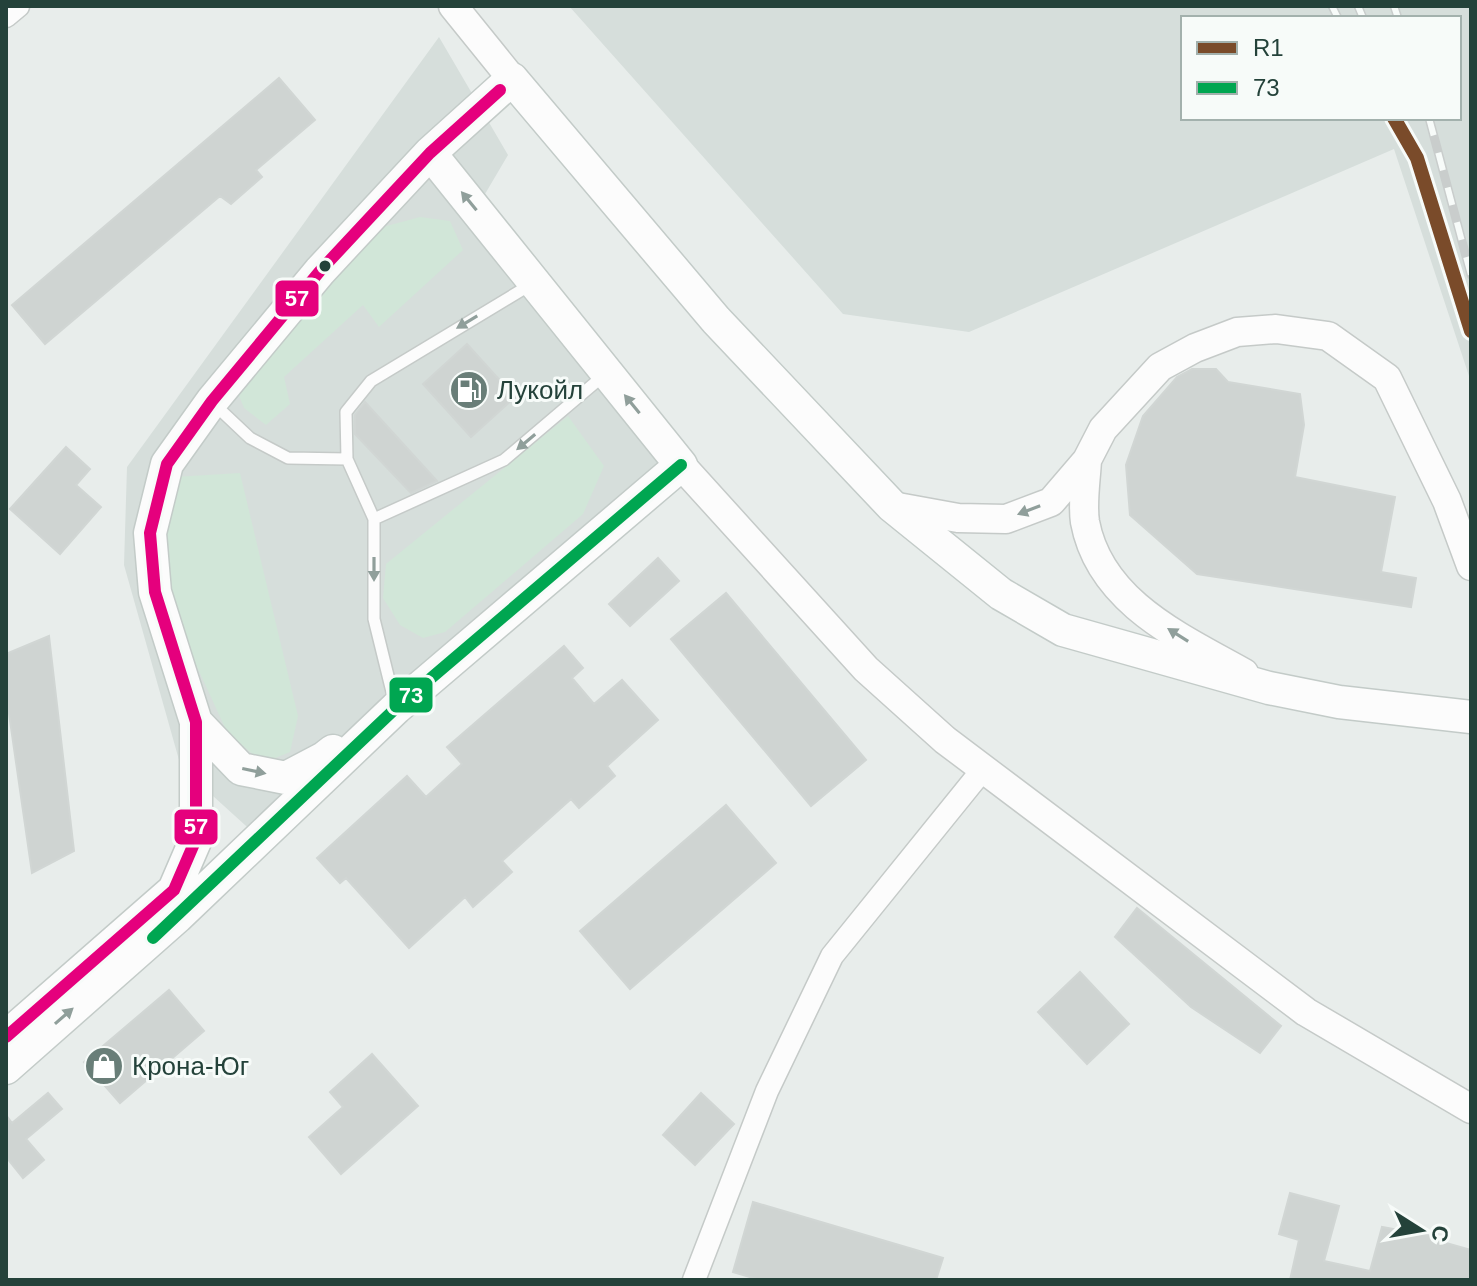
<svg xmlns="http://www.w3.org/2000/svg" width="1477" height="1286" font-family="Helvetica,sans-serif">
  <rect width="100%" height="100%" fill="#e8edeb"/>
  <path fill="#d6dedb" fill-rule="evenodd" d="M569,6H1471V382L1394,149L969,332L843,314ZM1459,18V118H1183V18Z
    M439,37L508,155L485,194L694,458L267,845L181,767L124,565L127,467Z"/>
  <path fill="#d1e6d8" d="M420,217L450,221L463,250L379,327L363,305L284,377L290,404L266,425L244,408L235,386L356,247L383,227Z
    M568,416L604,466L583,514L445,632L423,638L400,625L383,598L386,564Z
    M240,473L298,716L290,752L263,763L227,732L165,597L156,534L174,477Z"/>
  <path fill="#cfd4d2" stroke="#d1d6d4" stroke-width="2" d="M279,78L315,120L256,170L262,177L231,204L220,196L45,344L12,305Z
    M467,344L515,397L471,437L423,384Z
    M1192,369H1216L1228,382L1300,394L1304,425L1295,477L1395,497L1381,572L1416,578L1411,607L1197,574L1130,515L1126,465L1143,416L1177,377Z
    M365,402L437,481L411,493L355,434V415Z
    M66,447L90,469L76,485L101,507L60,554L10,509Z
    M658,558L679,581L630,626L609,604Z
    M726,593L866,760L811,806L671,639Z
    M49,636L74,851L32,873L6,693V654Z
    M564,646L583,668L572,678L594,704L622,680L658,720L607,766L615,776L579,808L571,799L502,861L512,872L473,907L465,897L409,948L346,878L340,883L317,858L407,776L426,797L462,764L447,747Z
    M726,805L776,863L630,989L580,931Z
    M1137,908L1281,1026L1260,1053L1191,1007L1115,937Z
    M1080,972L1129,1024L1087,1064L1038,1012Z
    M169,990L204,1031L120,1103L84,1062Z
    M372,1054L418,1106L341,1174L309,1137L343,1107L330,1092Z
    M48,1093L62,1109L26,1139L44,1160L23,1178L6,1157V1115L12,1123Z
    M701,1093L734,1124L695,1165L663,1135Z
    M1290,1193L1339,1206L1324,1261L1370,1271L1382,1227L1432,1236V1239L1471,1250V1280H1290L1299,1240L1279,1234Z
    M753,1202L943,1258L936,1280H760L733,1272Z"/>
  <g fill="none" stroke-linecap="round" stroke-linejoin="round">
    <defs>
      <path id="service" d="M214,404L250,438L288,458L347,459
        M374,519L504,460L603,376
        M395,704L374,619V519L347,459L346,412L371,381L530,285"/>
      <path id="minor" d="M6,16L18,6
        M694,1280L767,1091L832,956L984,768"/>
      <path id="tertiary" d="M453,6L512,79
        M1087,460C1086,480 1082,503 1085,522C1100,602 1180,637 1244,673
        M681,465L866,669L945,740L1306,1012L1471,1109
        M892,506L958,518L1006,519L1051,502L1087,460L1103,429L1160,367L1195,348L1237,332L1276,329L1328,336L1387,378L1447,501L1471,566"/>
      <path id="secondary" d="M196,722L241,769L286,778L324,758L333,751
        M6,1037L174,890L196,839V722L155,592L150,533L167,464L212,401L320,271L430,153L512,79L716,320L892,506L1001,594L1063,630L1269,688L1339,702L1471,717
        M6,1068L177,917L396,708L681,465L430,153"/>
    </defs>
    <use href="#service" stroke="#c5cac8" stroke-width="14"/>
    <use href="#minor" stroke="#c5cac8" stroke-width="25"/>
    <use href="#tertiary" stroke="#c5cac8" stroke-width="31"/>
    <use href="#secondary" stroke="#c3cbc8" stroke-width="35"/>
    <use href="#service" stroke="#fcfcfc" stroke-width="11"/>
    <use href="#minor" stroke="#fcfcfc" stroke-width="22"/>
    <use href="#tertiary" stroke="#fcfcfc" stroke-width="28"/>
    <use href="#secondary" stroke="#fcfcfc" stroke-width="32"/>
    <defs>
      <path id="rail" d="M1332,6L1338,18
        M1358,6L1363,18
        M1394,6L1398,18
        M1394,118L1417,158L1471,331
        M1429,118L1471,275"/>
    </defs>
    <use href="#rail" stroke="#c9cdcc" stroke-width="9"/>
    <use href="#rail" stroke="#f7fbf9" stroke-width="6" stroke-dasharray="18" stroke-linecap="butt"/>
    <defs>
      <path id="bus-1" d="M153,938L396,708L681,465"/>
      <path id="bus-2" d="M6,1037L174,890L196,839V722L155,592L150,533L167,464L212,401L320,271L430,153L500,90"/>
    </defs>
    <use href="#bus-1" stroke="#f7fbf9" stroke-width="18"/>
    <use href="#bus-2" stroke="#f7fbf9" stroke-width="18"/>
    <use href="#bus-1" stroke="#00a651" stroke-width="12"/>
    <use href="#bus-2" stroke="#e5007d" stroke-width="12"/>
    <defs>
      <path id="rail-1" d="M1394,118L1417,158L1471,331"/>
    </defs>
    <use href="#rail-1" stroke="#f7fbf9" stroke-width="20"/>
    <use href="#rail-1" stroke="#7a4b2a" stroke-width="14"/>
  </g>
  <defs><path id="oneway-solid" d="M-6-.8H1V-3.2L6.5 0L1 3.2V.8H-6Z" transform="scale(2)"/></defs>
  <g fill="#909f9b">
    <use href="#oneway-solid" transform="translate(469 201) rotate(-129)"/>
    <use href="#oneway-solid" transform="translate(467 322) rotate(149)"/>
    <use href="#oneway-solid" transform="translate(632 404) rotate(-129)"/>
    <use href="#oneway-solid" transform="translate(526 442) rotate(140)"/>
    <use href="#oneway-solid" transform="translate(1029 510) rotate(159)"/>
    <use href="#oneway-solid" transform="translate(374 569) rotate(90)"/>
    <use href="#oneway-solid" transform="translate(1178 635) rotate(-148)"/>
    <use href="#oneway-solid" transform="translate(254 771) rotate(12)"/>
    <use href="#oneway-solid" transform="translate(64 1016) rotate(-41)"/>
  </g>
  <defs>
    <symbol id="fuel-disc" viewBox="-11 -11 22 22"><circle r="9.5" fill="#697e78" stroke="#f7fbf9"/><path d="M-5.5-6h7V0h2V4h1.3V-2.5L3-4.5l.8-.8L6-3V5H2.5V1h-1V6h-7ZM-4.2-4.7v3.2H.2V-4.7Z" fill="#fff"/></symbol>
    <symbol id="shop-disc" viewBox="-11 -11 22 22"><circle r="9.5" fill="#697e78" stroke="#f7fbf9"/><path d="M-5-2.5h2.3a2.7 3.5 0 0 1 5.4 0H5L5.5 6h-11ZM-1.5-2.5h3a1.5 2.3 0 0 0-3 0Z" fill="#fff"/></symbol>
  </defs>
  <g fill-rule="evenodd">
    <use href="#fuel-disc" x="447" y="368" width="44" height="44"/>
    <use href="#shop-disc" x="82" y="1044" width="44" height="44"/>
  </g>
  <circle fill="#24423a" stroke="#f7fbf9" stroke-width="3" cx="325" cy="266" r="7"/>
  <g text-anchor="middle" stroke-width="6" stroke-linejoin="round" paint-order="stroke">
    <g font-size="26" fill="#24423a" stroke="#f7fbf9" text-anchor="start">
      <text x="497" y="399">Лукойл</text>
      <text x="132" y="1075">Крона-Юг</text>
    </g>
  </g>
  <g stroke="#f7fbf9" stroke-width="3">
    <rect x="274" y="279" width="46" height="39" rx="8" fill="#e5007d"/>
    <rect x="388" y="676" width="46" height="38" rx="8" fill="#00a651"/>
    <rect x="173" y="808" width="46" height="38" rx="8" fill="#e5007d"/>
  </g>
  <g font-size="22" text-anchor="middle" font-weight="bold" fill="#fff">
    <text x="297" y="306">57</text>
    <text x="411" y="703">73</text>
    <text x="196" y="834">57</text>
  </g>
  <rect width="1477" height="1286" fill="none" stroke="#24423a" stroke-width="16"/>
  <rect x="1181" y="16" width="280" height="104" fill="#f7fbf9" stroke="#a3b1ad" stroke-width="2"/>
  <rect x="1197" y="42" width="40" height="12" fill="#7a4b2a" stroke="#a3b1ad" stroke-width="2"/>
  <text x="1253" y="56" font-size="24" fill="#24423a">R1</text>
  <rect x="1197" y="82" width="40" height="12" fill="#00a651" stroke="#a3b1ad" stroke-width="2"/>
  <text x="1253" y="96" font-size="24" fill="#24423a">73</text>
  <g transform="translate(1421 1230) rotate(101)" stroke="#f7fbf9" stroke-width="6" paint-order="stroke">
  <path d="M0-6L14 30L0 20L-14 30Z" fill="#24423a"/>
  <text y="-12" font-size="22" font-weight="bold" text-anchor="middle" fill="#24423a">С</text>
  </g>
</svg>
